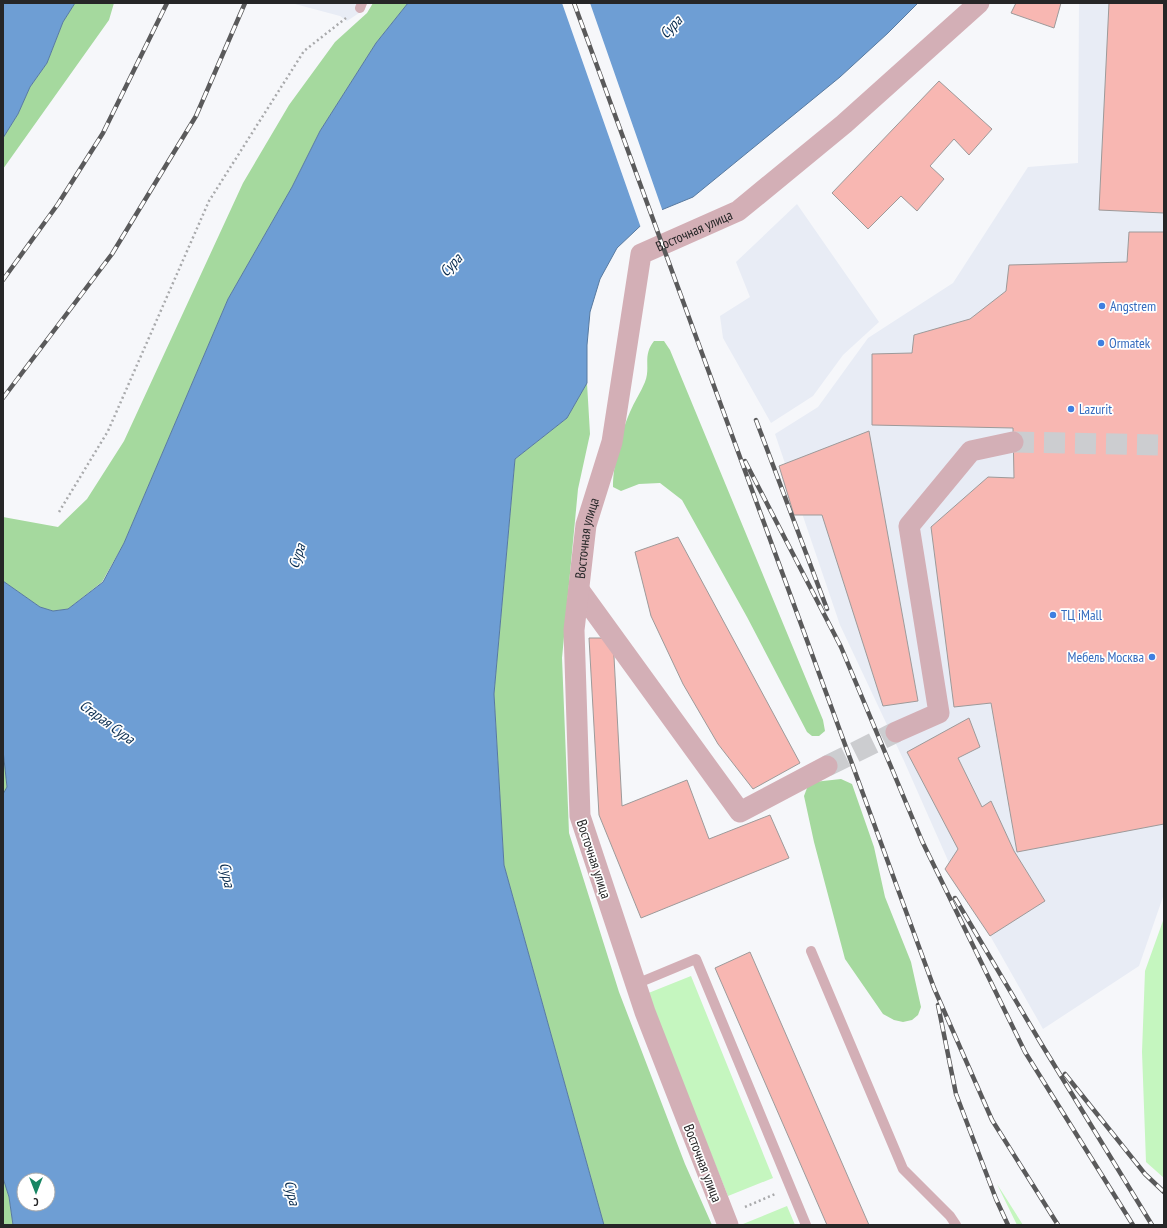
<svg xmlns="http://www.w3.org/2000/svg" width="1167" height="1228" font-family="'PT Sans Narrow',sans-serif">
  <rect width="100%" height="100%" fill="#f6f7fa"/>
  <path fill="#e8ecf5" d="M295,3H366L362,11L347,21L340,16L295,4Z
    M1079,3H1164V894L1139,966L1043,1029L950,865L904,761L840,625L775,434L818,407L868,338L953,283L1028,167L1078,163Z
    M797,204L879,322L843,355L813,396L771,423L723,338L720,316L750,297L736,262Z"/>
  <path fill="#c5f6bf" d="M1164,918V1178L1146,1162L1142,1052L1145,971Z
    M691,976L773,1178L728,1196L646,994Z
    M997,1184L1023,1225H1017Z
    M787,1206L795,1225H743V1224Z"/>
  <path fill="#a5d99e" d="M75,3H114L109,20L3,169V138L18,114L30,87L47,63L63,22Z
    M373,3H408L376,43L320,131L292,187L228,299L124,543L102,582L68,609L53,611L40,607L3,581V517L58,527L87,499L124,441L243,183L289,105L335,42L367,13Z
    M654,341H664L670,350L823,720L825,731L819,736H812L807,732L747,617L682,500L660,483L639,484L621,491L613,487C613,465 621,432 630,412C634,402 641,392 645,382C651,367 642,356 654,341Z
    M587,383L590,434L578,489L562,658L569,833L619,992L685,1164L712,1225H604L504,865L494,694L515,459L567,418Z
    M3,750L7,787L3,794Z
    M841,779L852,784L874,847L885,897L911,962L921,1007L918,1015L912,1020L903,1022L894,1020L883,1014L845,959L814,842L804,796L807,788L814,782Z
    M3,1178L9,1197L13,1225H3Z"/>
  <path fill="#6e9ed4" stroke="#587aa0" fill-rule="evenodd" d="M3,3H75L63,22L47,63L30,87L18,114L3,138Z
    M408,3H918L888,33L840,77L693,197L654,213L617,248L600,279L590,312L587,345V383L567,418L515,459L494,694L504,865L604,1225H13L9,1197L3,1178V794L7,787L3,750V581L40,607L53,611L68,609L103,582L124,543L228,299L292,187L320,131L376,43ZM24,1180H48V1204H24Z"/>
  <path fill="#f6f7fa" d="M562,3H590L663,212L655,215L641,228Z"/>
  <path fill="#f8b7b2" stroke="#9d9a9a" d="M1016,3H1061L1054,28L1011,13Z
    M1109,3H1164V213L1099,210Z
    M939,81L992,129L969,155L954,139L930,166L944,179L917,211L901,196L868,229L832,193Z
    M1129,232H1164V824L1017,852L991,703L954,707L931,527L988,477L1014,478L1013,428L872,425V354L912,353L914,335L970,319L1006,291L1009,265L1127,262Z
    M869,431L918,701L883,706L822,515H794L779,466Z
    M678,537L800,763L753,789L718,744L683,684L651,616L635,552Z
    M589,638H613L622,806L687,780L709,839L770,815L789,858L641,918L599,815Z
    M969,718L980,747L958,758L982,807L991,801L1014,851L1045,901L990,936L945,869L958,849L907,752Z
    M750,952L869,1225H827L715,968Z"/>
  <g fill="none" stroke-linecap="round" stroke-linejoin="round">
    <path stroke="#cccdd0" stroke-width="21" stroke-dasharray="21 10" stroke-linecap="butt" d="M1013,442L1164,445
      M827,766L896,732"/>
    <path stroke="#a9aaac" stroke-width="2.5" stroke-dasharray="2 3" stroke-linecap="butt" d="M59,512L108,431L209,201L304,51L346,18
      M745,1207L775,1194"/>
    <path stroke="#d3afb6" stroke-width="10" d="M360,8L362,3
      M811,951L903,1169L950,1216L956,1225
      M636,984L696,959L806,1225"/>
    <g stroke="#d3afb6" stroke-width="21">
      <path d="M579,590L740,812L827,766"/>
      <path d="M896,732L939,713L909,526L971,451L1013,442"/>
      <path id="s1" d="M728,1225L645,1012L580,816L574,630L586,525L612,442L641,254L738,211L844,124L979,3"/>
    </g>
    <defs>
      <path id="rail" d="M574,3L934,988L992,1120L1058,1225
        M3,280L58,204L103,133L167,3
        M3,398L112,254L196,116L245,3
        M756,420L827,609
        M745,461L841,647L922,841L1025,1052L1133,1225
        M955,898L1042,1045L1152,1225
        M938,1005L956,1094L996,1199L1008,1225
        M1065,1074L1145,1174L1164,1192"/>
    </defs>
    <use href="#rail" stroke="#5a5a5b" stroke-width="4.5"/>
    <use href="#rail" stroke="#fff" stroke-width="3" stroke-dasharray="9" stroke-linecap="butt"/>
  </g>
  <g fill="#3f7fe0" stroke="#fff" stroke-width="1.5">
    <circle cx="1102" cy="306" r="4"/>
    <circle cx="1101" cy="343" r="4"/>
    <circle cx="1071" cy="409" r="4"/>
    <circle cx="1053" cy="615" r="4"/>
    <circle cx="1152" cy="657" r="4"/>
  </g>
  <g text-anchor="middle" stroke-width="3.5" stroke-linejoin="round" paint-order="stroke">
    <g font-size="14" fill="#262627" stroke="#fff">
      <text dy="5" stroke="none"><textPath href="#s1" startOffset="1062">Восточная улица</textPath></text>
      <text dy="5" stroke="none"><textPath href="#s1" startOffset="714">Восточная улица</textPath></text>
      <text transform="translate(594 859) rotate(72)" y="5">Восточная улица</text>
      <text transform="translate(703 1163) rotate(69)" y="5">Восточная улица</text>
    </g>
    <g font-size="14" fill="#366cbe" stroke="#fff" text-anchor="start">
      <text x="1110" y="311">Angstrem</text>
      <text x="1109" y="348">Ormatek</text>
      <text x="1079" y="414">Lazurit</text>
      <text x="1061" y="620">ТЦ iMall</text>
      <text x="1144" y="662" text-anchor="end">Мебель Москва</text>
    </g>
    <g font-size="15" font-style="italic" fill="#0b2e51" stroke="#fff">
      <text transform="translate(671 27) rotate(-47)" y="5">Сура</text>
      <text transform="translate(451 265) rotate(-47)" y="5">Сура</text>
      <text transform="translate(297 556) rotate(-71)" y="5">Сура</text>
      <text transform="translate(107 722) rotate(36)" y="5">Старая Сура</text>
      <text transform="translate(227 875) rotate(78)" y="5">Сура</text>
      <text transform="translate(292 1193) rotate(78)" y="5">Сура</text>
    </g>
  </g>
  <rect width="1167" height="1228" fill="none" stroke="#262627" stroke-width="8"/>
  <g transform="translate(36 1192) rotate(180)"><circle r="19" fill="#ffffff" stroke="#a8a8a9"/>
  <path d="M0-3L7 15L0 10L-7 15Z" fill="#178563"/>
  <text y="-6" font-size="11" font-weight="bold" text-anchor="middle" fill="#262627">С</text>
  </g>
</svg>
